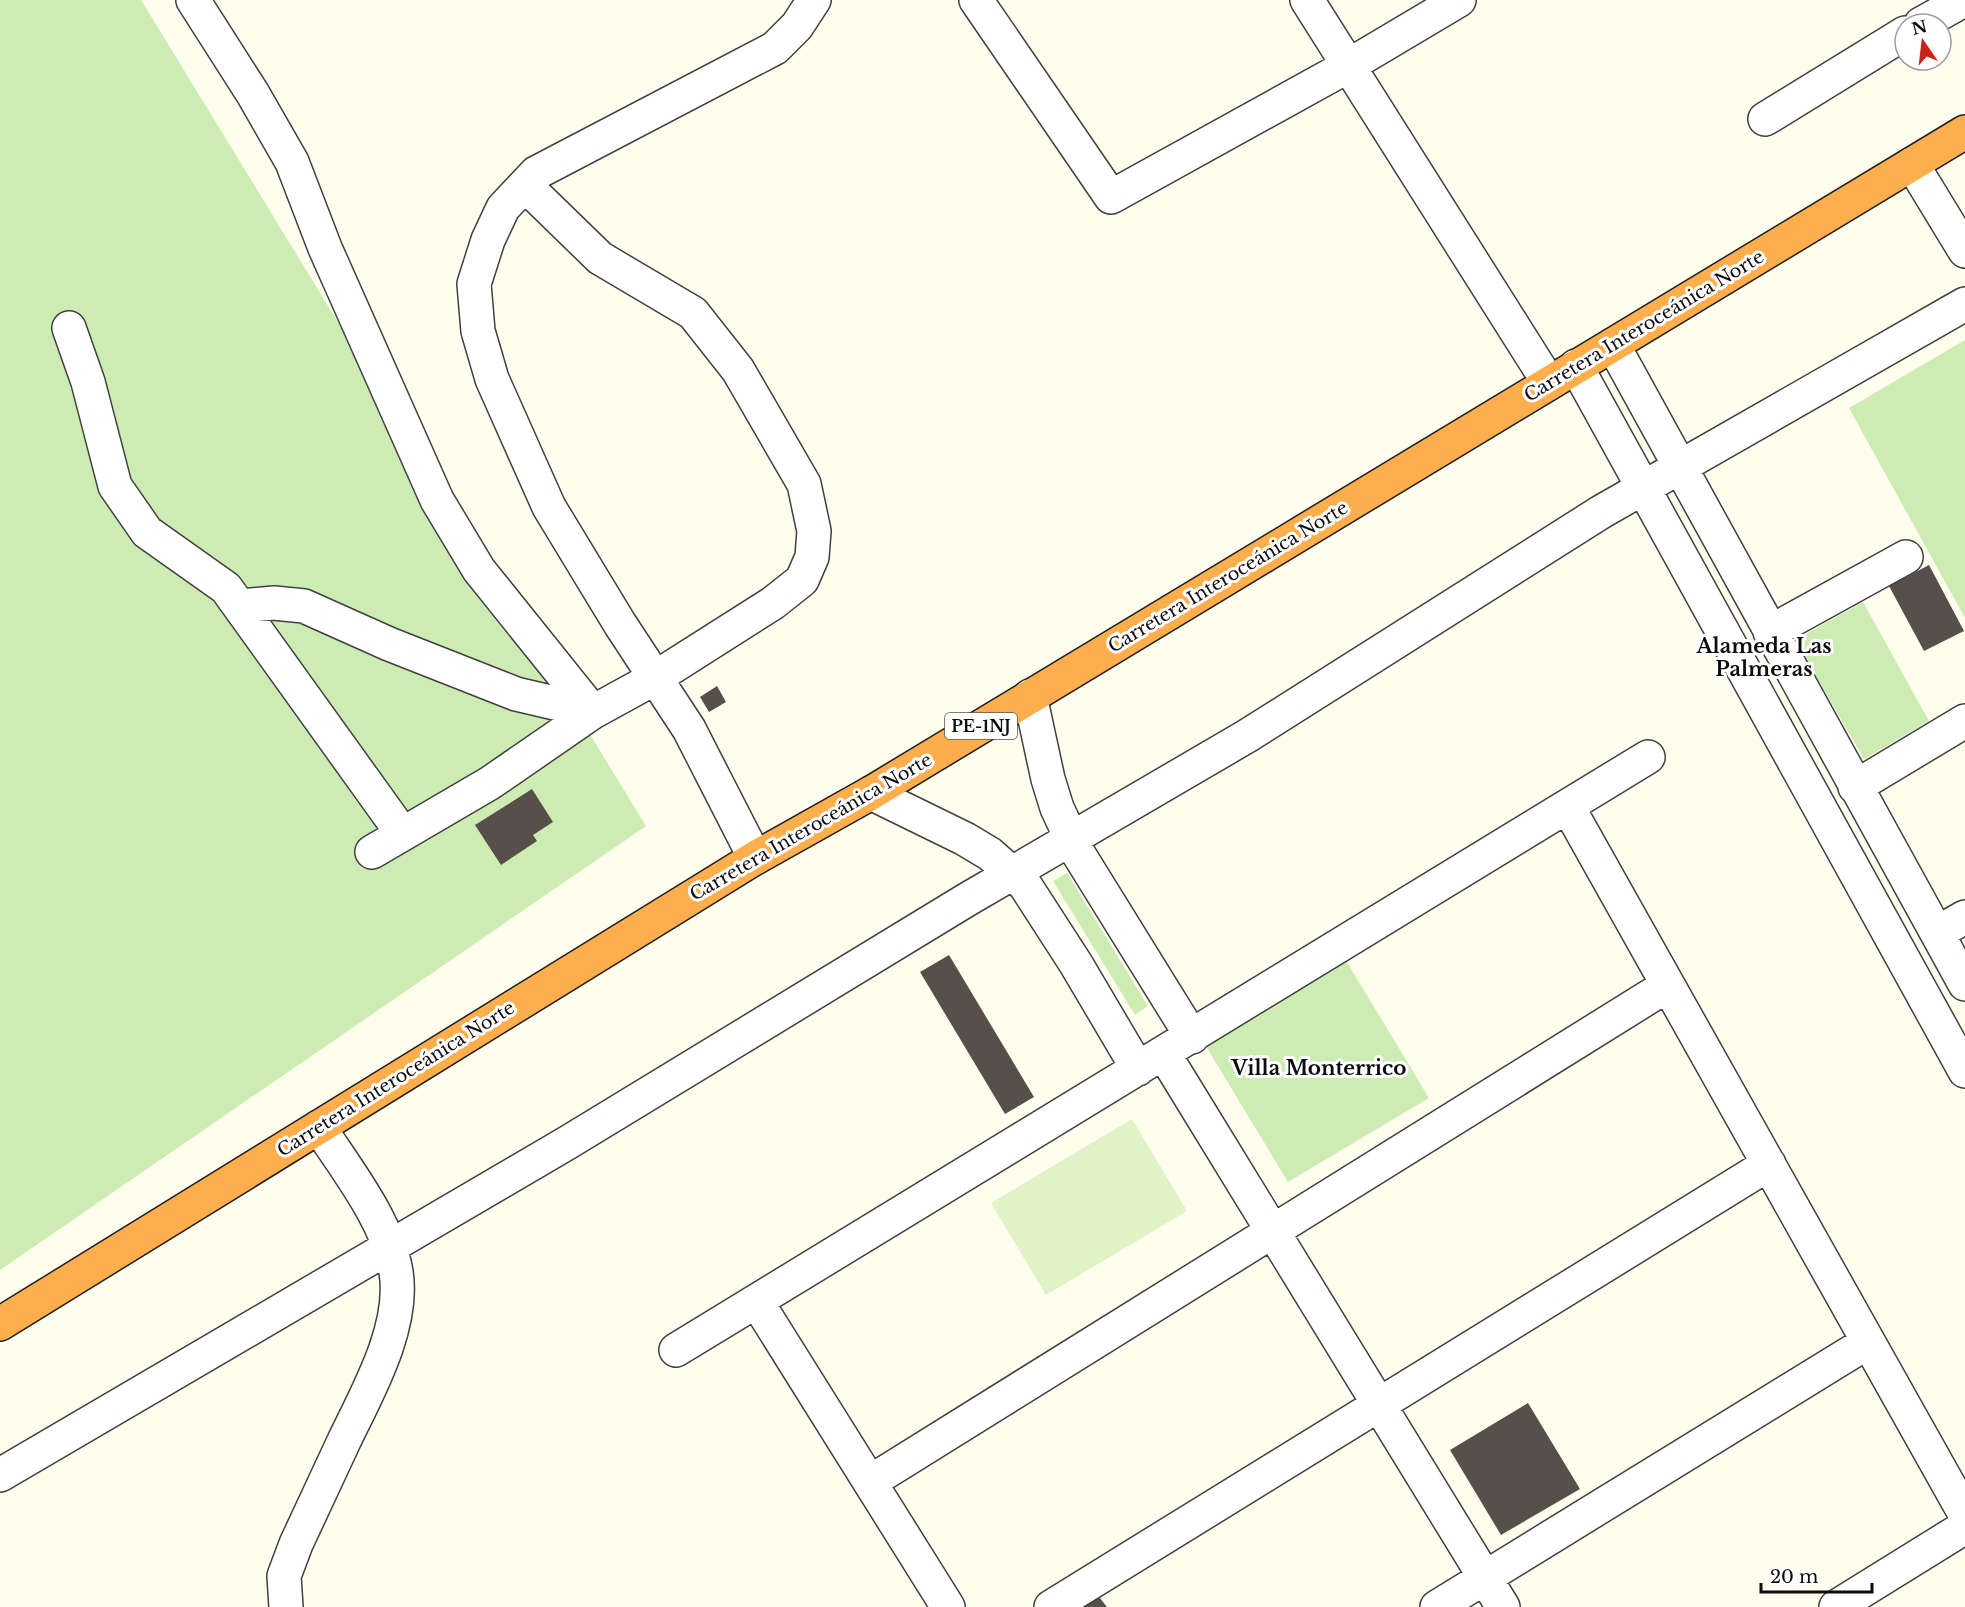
<svg xmlns="http://www.w3.org/2000/svg" width="1965" height="1607" font-family="'Libre Baskerville',serif">
  <rect width="100%" height="100%" fill="#fffded"/>
  <path fill="#ccecb4" d="M0,0H141L646,826L0,1270Z
    M1965,340V618L1849,408Z
    M1863,602L1929,721L1864,759L1795,640Z
    M1067,873L1148,1006L1135,1015L1053,881Z
    M1345,959L1429,1098L1288,1182L1204,1043Z"/>
  <path fill="#dff3c7" d="M1132,1119L1187,1211L1046,1295L991,1203Z"/>
  <path fill="#574f49" d="M1929,565L1964,631L1924,651L1889,586Z
    M717,686L726,702L709,712L700,697Z
    M532,789L553,822L533,835L537,841L501,865L475,825Z
    M949,955L1034,1097L1005,1114L920,972Z
    M1528,1403L1580,1489L1501,1535L1450,1450Z
    M1096,1593L1107,1607H1074Z"/>
  <g fill="none" stroke-linecap="round" stroke-linejoin="round">
    <defs>
      <path id="minor" d="M193,0L253,94L292,162L325,248L437,500L479,570L593,712
        M976,0L1111,197L1348,66L1459,0
        M1307,0L1549,383
        M1921,24L1964,0
        M1765,119L1905,33
        M1912,164L1965,251
        M69,328L88,382L115,486L147,532L226,588L402,833
        M1613,345L1965,984
        M1576,366L1965,1071
        M240,606L274,603L304,606L389,644L516,694L593,712
        M1770,632L1906,557
        M1030,696L1048,779L1057,808L1078,853L1192,1037
        M1855,787L1965,721
        M871,793L965,839L990,854L1025,885L1076,964L1138,1069
        M1568,807L1965,1514
        M372,852L490,783L593,712L655,678L773,603L802,580L812,557L814,531L804,484L738,370L693,313L600,258L525,185
        M755,858L689,729L620,624L549,507L492,379L478,331L474,284L488,240L503,208L536,173L775,48L797,26L814,0
        M1937,933L1965,917
        M1164,1054L1503,1607
        M757,1302L948,1607
        M676,1350L1648,757
        M0,1475L567,1143L968,899L1247,736L1601,512L1965,304
        M870,1482L1668,985
        M286,1607L284,1576L296,1544C312,1510 328,1475 344,1441C367,1393 405,1327 396,1272C388,1221 346,1169 319,1127
        M1051,1607L1769,1164
        M1437,1607L1868,1342
        M1836,1607L1965,1527"/>
      <path id="highway" d="M0,1324L755,858L871,793L1965,132"/>
    </defs>
    <use href="#minor" stroke="#404040" stroke-width="36"/>
    <use href="#highway" stroke="#1e1e1e" stroke-width="36"/>
    <use href="#minor" stroke="#fff" stroke-width="33"/>
    <use href="#highway" stroke="#feae4c" stroke-width="33"/>
  </g>
  <g text-anchor="middle" stroke-width="6" stroke-linejoin="round" paint-order="stroke">
    <rect fill="#fff" stroke="#565656" stroke-width="1.5" x="945" y="713" width="72" height="26" rx="4.5"/>
    <g font-size="16" font-weight="bold" fill="#0d0d0d">
      <text x="981" y="732">PE-1NJ</text>
    </g>
    <g font-size="18" fill="#0d0d0d" stroke="#fff">
      <text transform="translate(1644 326) rotate(-31)" y="6">Carretera Interoceánica Norte</text>
      <text transform="translate(1228 577) rotate(-31)" y="6">Carretera Interoceánica Norte</text>
      <text transform="translate(811 827) rotate(-30)" y="6">Carretera Interoceánica Norte</text>
      <text transform="translate(396 1079) rotate(-32)" y="6">Carretera Interoceánica Norte</text>
    </g>
    <g font-size="20" font-weight="bold" fill="#0d0d0d" stroke="#fff">
      <text x="1764" y="653">Alameda Las<tspan x="1764" dy="23">Palmeras</tspan></text>
      <text x="1319" y="1075">Villa Monterrico</text>
    </g>
  </g>
  <g transform="translate(1923 42) rotate(346)"><circle r="28" fill="#ffffff" stroke="#9e9e9e" stroke-width="1.5"/>
  <path d="M0-4.5L10 22L0 15L-10 22Z" fill="#c7231b"/>
  <text y="-9" font-size="16" font-weight="bold" text-anchor="middle" fill="#0d0d0d">N</text>
  </g>
  <path d="M1761 1583v9h111v-9" fill="none" stroke="#0d0d0d" stroke-width="3"/>
  <text x="1770" y="1583" font-size="18" fill="#0d0d0d" stroke="#ffffff" stroke-width="4.5" paint-order="stroke">20 m</text>
</svg>
